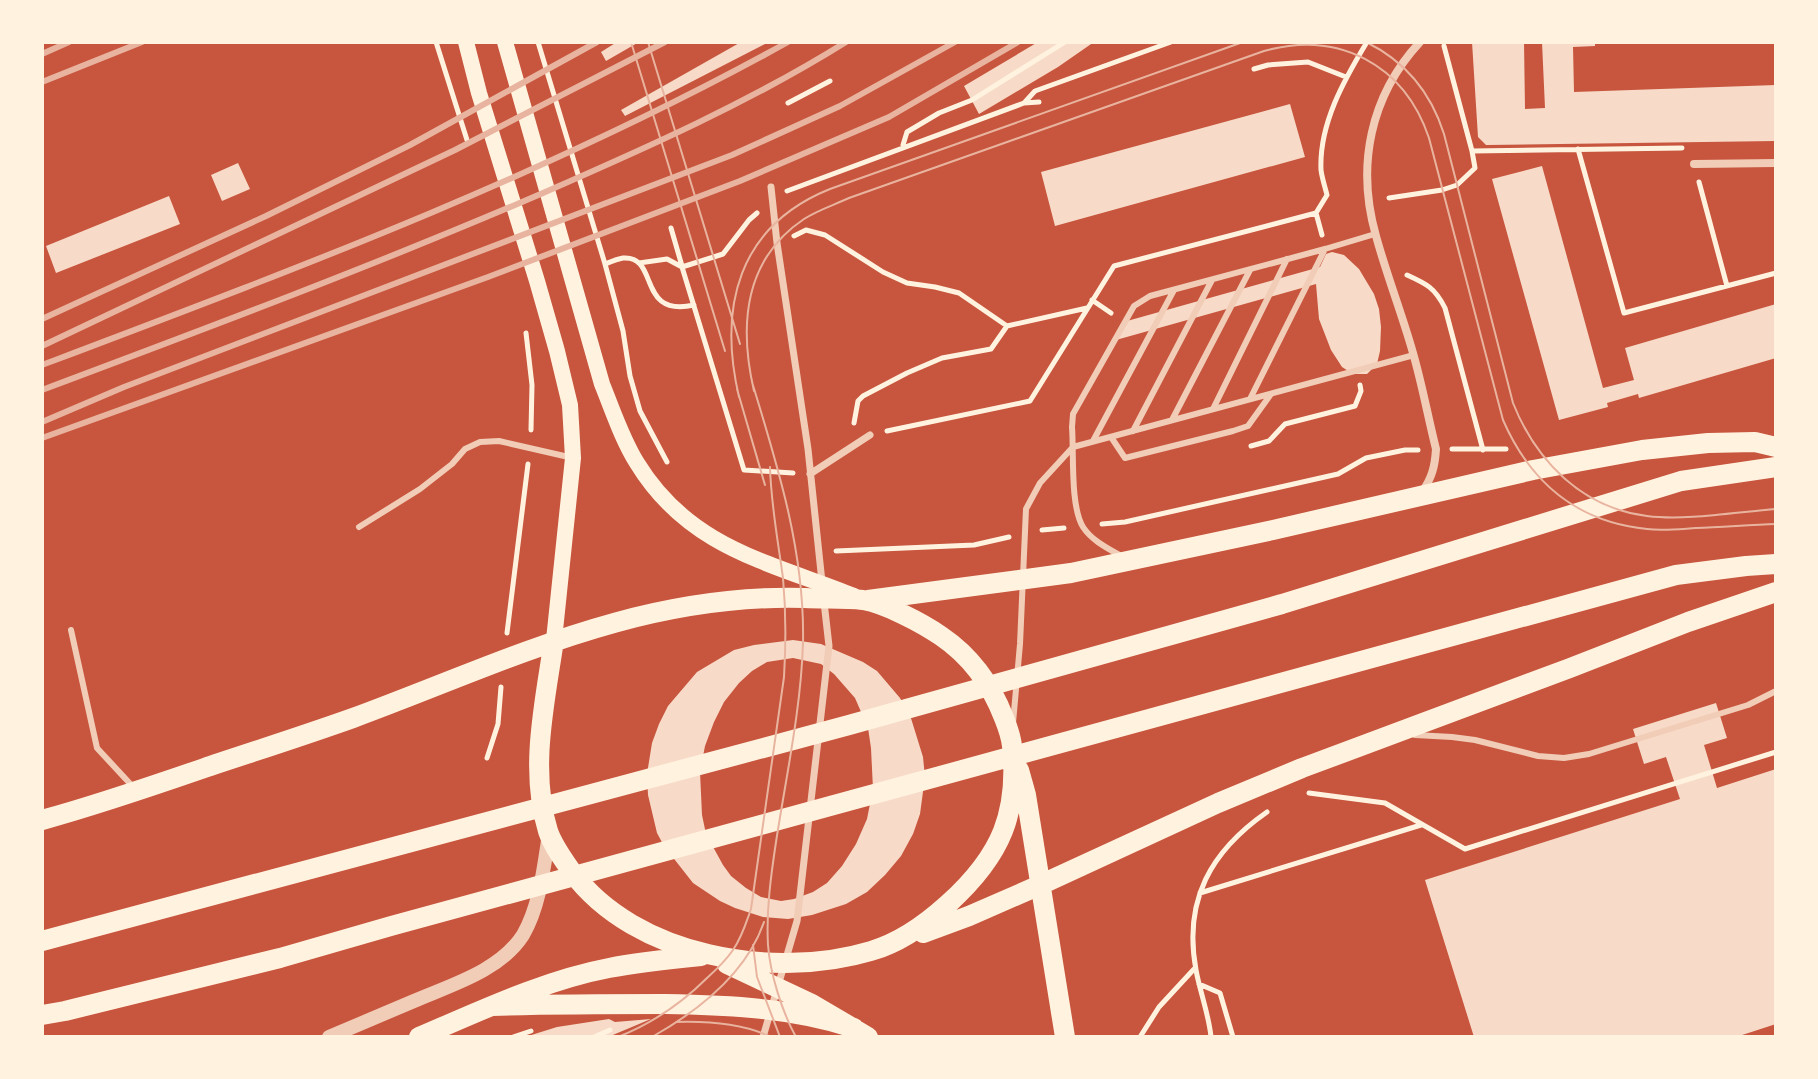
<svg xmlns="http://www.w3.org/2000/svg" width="1818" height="1079" font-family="'Golos Text',sans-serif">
  <rect width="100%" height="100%" fill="#c8553d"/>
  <path fill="#f7dbc8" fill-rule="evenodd" d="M617,42H639L606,61L601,52Z
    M741,42H769L625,116L621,110Z
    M1038,42H1094L1058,67L979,114L964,86Z
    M1472,42H1524L1525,109L1545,108L1542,42H1595V46L1573,47L1574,92L1776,85V141L1486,145L1478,137Z
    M1290,104L1305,157L1055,226L1041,172Z
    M238,163L250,189L222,201L211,175Z
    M1542,166L1603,388L1634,380L1625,348L1776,304V358L1639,398L1638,394L1607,403L1608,407L1559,420L1492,179Z
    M169,196L180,224L56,273L46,246Z
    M1332,252L1344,255L1359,269L1374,294L1379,309L1381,327L1380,351L1377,364L1367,374H1353L1342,367L1331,350L1319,319L1316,284L1116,340L1127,321L1320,267L1326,254Z
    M793,640L821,644L863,662L877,671L900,698L910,715L923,757L925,777L920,814L913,834L901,856L885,875L867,892L846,904L812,915L788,919L763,917L735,908L720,901L693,883L664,846L657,833L648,795L647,774L652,743L659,724L668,706L697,672L734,650L754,645ZM793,658L821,664L834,674L855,698L868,728L871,748L873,789L867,819L856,844L842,866L827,883L813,892L794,899L781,901L761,897L746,888L731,876L723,865L706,834L702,815L700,772L705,746L714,722L724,702L739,683L752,671L767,662Z
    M1716,703L1727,738L1704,745L1717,788L1776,769V1024L1736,1037H1474L1425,880L1680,799L1666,757L1644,764L1633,729Z
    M609,1019L615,1022L651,1019L608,1037H525L557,1027Z"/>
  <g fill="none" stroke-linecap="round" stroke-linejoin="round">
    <path stroke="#fff3e0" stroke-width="5" d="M436,42L467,140
      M538,42L605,264L623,331L630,376L640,411L667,462
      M1444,46L1472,151L1682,148
      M1254,69L1268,65L1308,62L1346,77
      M1025,102L1035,91L1171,42
      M788,103L830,81
      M903,145L907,132L939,113L972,100L1065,42
      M1578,149L1624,313L1776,273
      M1699,182L1727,286
      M787,191L1024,103L1039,102
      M1389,198L1442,190L1457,185L1475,168L1472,151
      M757,213L749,220L723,254L682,267L744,470L793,473
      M1316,213L1322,235
      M671,228L682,266
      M794,236L806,230L825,235L883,272L907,283L935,287L959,293L1007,326
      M639,263L667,259L682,267
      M605,264C610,262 617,259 623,258C660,255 636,318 694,305
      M1407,275C1427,284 1435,288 1445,308L1483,450
      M1092,300L1111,313
      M526,333L532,385L531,430
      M854,423L858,401L863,396L907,373L942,358L991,349L1007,326L1087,308
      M887,431L1030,401L1114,266L1316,213L1327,195C1325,187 1322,178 1321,170C1319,124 1344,80 1367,42
      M1251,446L1269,441L1285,424L1355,406L1361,391L1360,385
      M1452,449H1506
      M1102,524L1125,522L1338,474L1366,458L1405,450H1418
      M1042,530L1064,528
      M836,551L974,545L1009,537
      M507,633L528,464
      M487,758L498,724L501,687
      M1309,793L1385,803L1465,849L1776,752
      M1200,893L1421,825
      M1199,984L1220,993L1233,1037
      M513,1037L531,1031
      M594,1037L610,1030
      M1140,1037L1159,1007L1195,968
      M1211,1037C1209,1015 1200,992 1196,970C1183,900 1211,851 1267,812"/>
    <path stroke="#f1ccb7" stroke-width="6" d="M1250,399L1325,249
      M1213,409L1287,259
      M1172,420L1250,270
      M1133,431L1212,280
      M1111,437L1125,458L1233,431L1248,426L1271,394
      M1093,441L1174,290
      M359,527L420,489L452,464L465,449L480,442L499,441L573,458
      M1123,557C1109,549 1092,541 1083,527C1070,506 1074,453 1072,427L1073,414L1134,306L1150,296L1325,249L1375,234
      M71,630L97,748L135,789
      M1013,723L1020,644L1026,509L1040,483L1073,447L1414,355
      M1415,735L1452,737L1475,740L1538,756L1564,758L1589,754L1748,705L1776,691"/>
    <path stroke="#f1ccb7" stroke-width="7" d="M771,187L777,243L808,449L822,582
      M810,474L870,435
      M763,1037L797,921L829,646L824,602"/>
    <path stroke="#f1ccb7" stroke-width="8" d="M1420,42C1370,96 1356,166 1376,236C1387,276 1402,314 1413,353C1422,384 1428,417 1436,449C1435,466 1432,478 1422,492
      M1694,164L1776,163"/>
    <path stroke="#f1ccb7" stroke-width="14" d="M329,1037C357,1025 386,1013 414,1001C451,985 500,971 523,935C540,906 544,866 549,834"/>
    <path stroke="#fff3e0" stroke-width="16" d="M466,42L479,93L537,281L557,351L570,405L573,458L554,640
      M505,42L602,384C613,411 622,439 637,463C689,548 769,562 854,596"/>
    <path stroke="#fff3e0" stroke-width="20" d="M868,600L1071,573L1273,530L1533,470L1642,450L1708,443L1755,442L1776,447
      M1019,770L1026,795L1065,1037
      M42,820C101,804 158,784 216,764C262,749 308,734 353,718C505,662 638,593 805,598C824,599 844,598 863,600C886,604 922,623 941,636C972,657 991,684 1004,718C1008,728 1011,736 1012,746C1015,774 1013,805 1003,831C984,879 920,937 871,951C774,980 635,957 572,872C563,859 553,846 548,831C529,769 545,702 554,640
      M923,933L969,916L1040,885L1218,803L1302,768L1570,668L1688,622L1776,592
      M42,941L849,725L1282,604L1681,481L1776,467
      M727,964L812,1004L868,1037
      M492,1006C550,1004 607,1004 665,1004C729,1005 793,1008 854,1028
      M42,1015L65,1011L280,958L391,926L1676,575L1746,566L1776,564
      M419,1037C480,1011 545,980 609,968C639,962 670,959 701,956"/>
    <path stroke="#e9b49f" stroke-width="2" d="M631,42L725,351
      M648,42L740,344
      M1366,42C1405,61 1431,93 1444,134L1513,403C1536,461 1582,508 1647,516C1685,521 1737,512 1776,509
      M752,382C778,467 805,553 803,643C801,709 786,777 776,842C771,875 766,911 768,945C770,973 782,1012 796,1037
      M737,389L765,485
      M754,391C739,326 743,260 804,219C818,210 834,205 849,198L1264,51C1338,30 1404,64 1429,138L1503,420C1530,482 1577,522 1647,529C1663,531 1680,529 1696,528C1723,527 1749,525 1776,524
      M739,397C718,307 738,226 830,189L1243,42
      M753,945L757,977L780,1037
      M676,1022C708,1021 742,1023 771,1037
      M618,1037C653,1023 681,1004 707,978C717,969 726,960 733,950C742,937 746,923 751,909L784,677C786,644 786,611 783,578C778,541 771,505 770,467
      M652,1037C698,1011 746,974 764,922"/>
    <path stroke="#e9b49f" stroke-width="6" d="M42,54L69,42
      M42,82L142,42
      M42,319L266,216L410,145L597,42
      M42,346L455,150L665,42
      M42,365C296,269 550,174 788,42
      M42,390C210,327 378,264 543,193C646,148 750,102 846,42
      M42,422L124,387L732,155L840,106L955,42
      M42,438L488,277L740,181L889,117L1018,42"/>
  </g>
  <rect width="1818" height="1079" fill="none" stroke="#fff3e0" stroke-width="88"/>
</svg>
